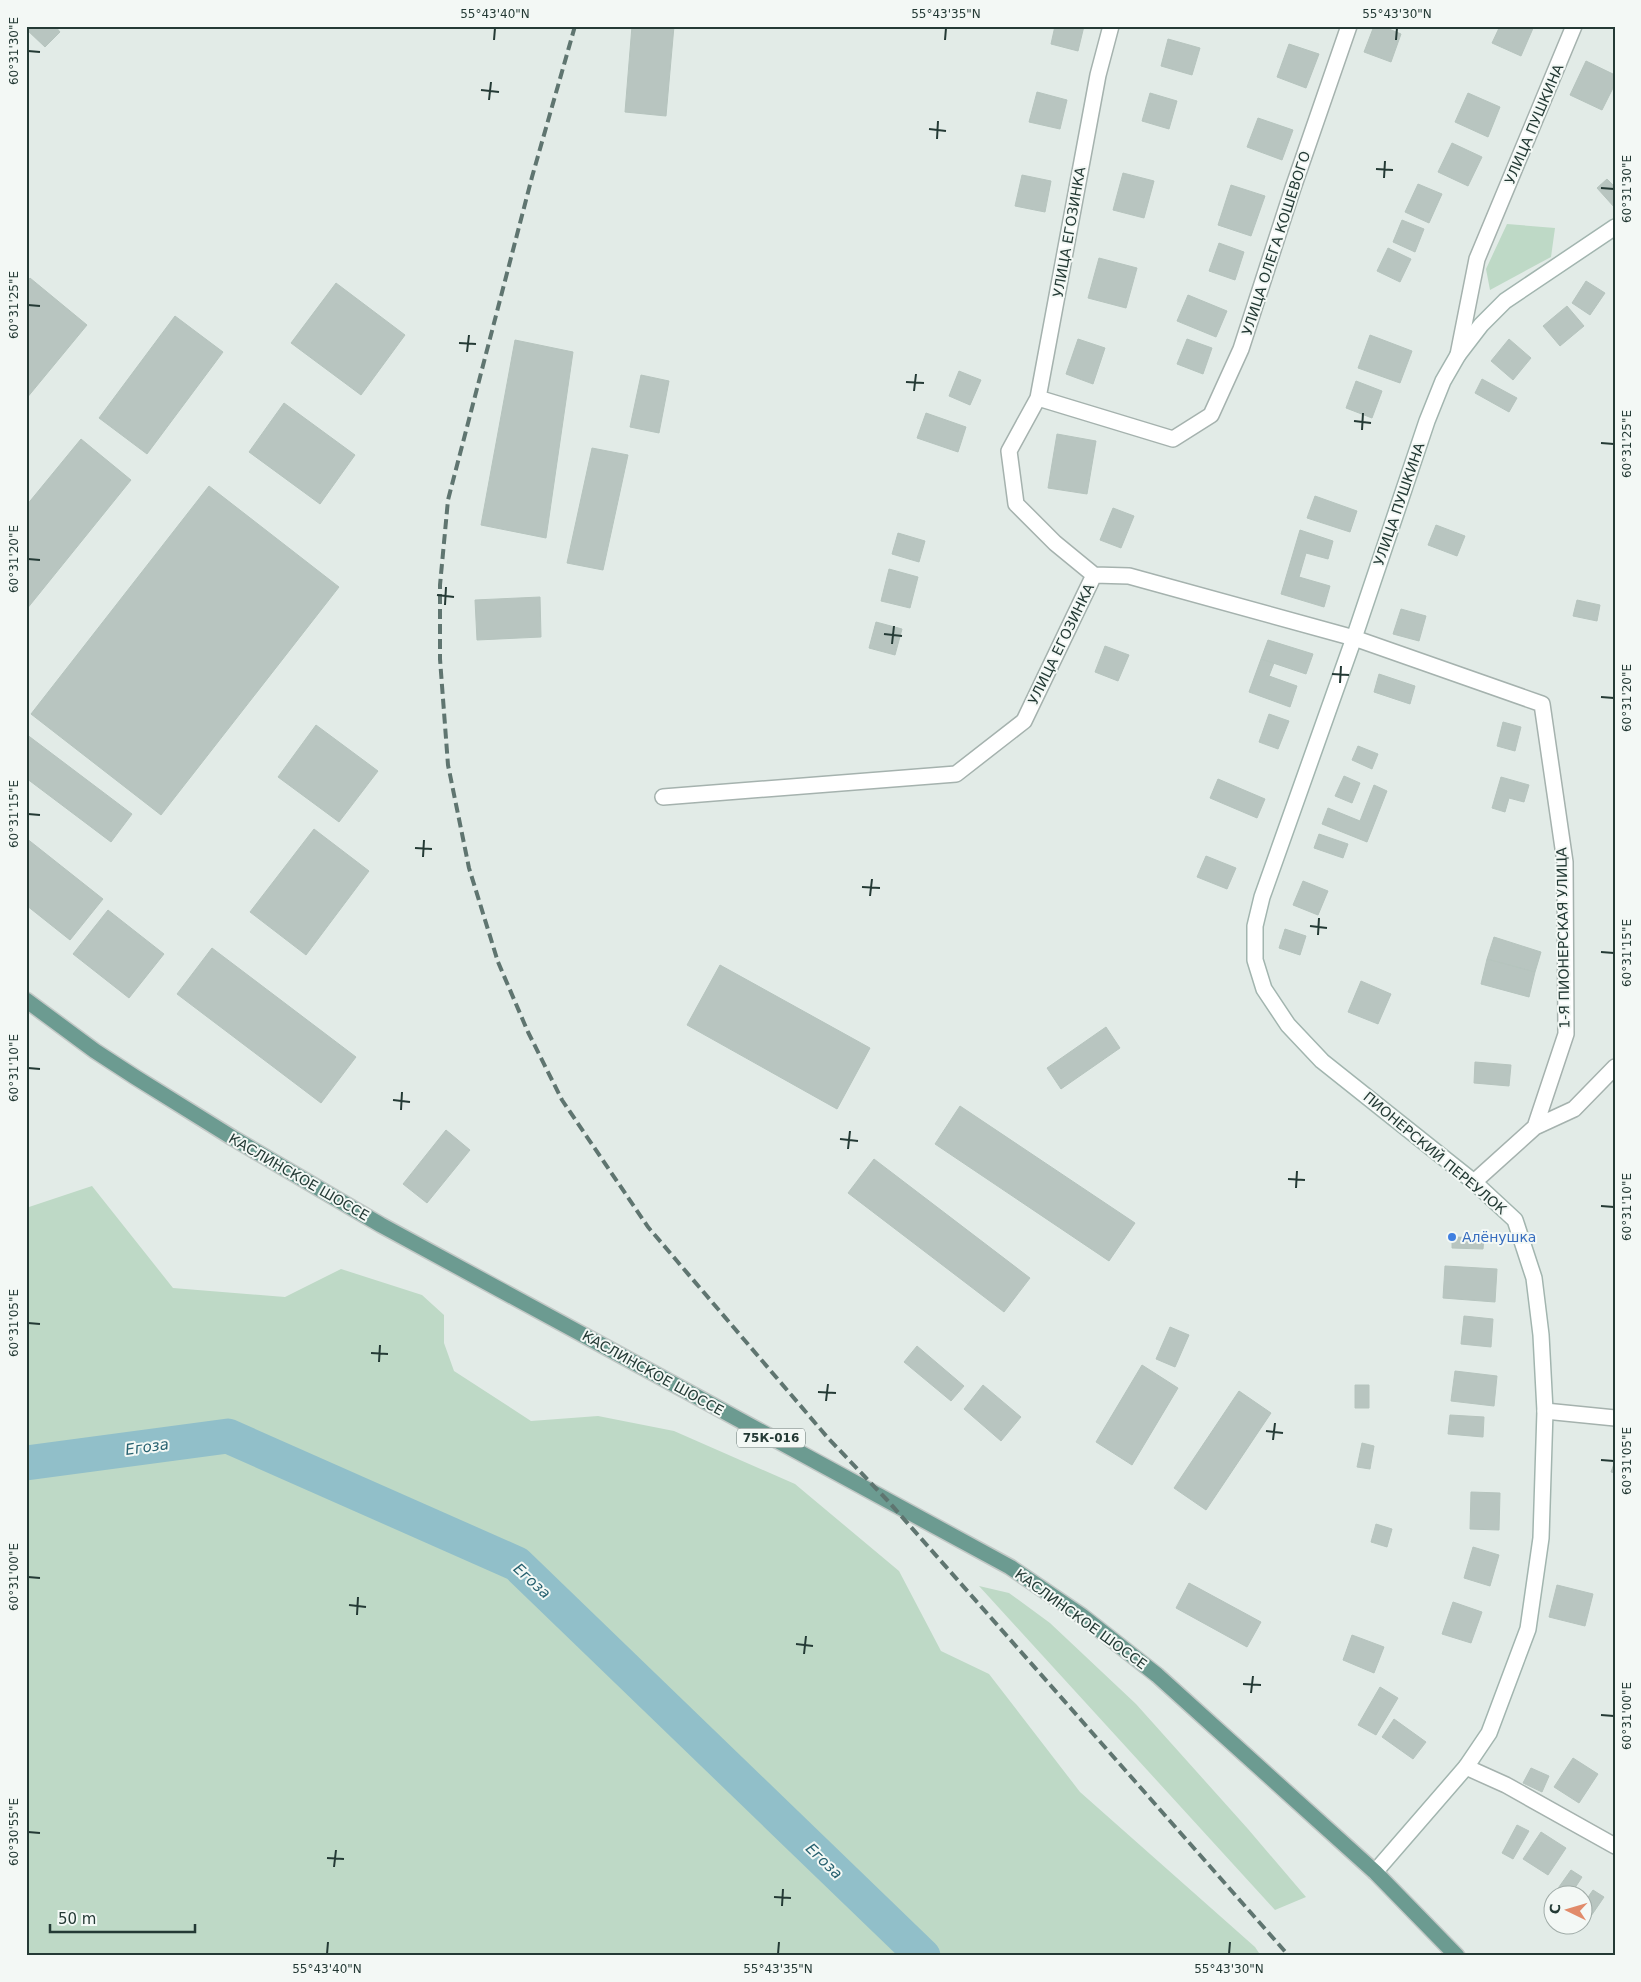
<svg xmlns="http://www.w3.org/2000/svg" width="1641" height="1982" font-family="'DejaVu Sans',sans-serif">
  <rect width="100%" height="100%" fill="#e2ebe7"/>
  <path fill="#bed9c6" d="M1507,224L1555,228L1551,257L1490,290L1486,269Z
    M92,1186L173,1288L285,1297L341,1269L422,1295L444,1315V1343L454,1371L531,1421L598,1416L674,1431L795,1484L899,1571L941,1651L989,1674L1080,1792L1255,1947L1261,1956H26V1208Z
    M979,1586L1009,1593L1050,1623L1136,1704L1248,1829L1306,1897L1275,1910Z"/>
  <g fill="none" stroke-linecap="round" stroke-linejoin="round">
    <path stroke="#91bfc9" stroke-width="35" d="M26,1463L228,1436L517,1564L923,1956"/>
  </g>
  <path fill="#b8c5c0" stroke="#b6c4be" d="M26,26H55L60,32L45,47L26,29Z
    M632,26H674L666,116L625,112Z
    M1055,26H1084L1078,51L1051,44Z
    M1374,26H1382L1401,34L1391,62L1364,52Z
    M1500,26H1534L1521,56L1492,43Z
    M1168,39L1200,48L1192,75L1161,66Z
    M1289,44L1319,54L1306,88L1277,77Z
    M1586,61L1615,75V84L1602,110L1570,95Z
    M1037,92L1067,100L1060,129L1029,122Z
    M1150,93L1177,101L1169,129L1142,121Z
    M1468,93L1500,107L1488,137L1455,122Z
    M1258,118L1293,130L1282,160L1247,147Z
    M1452,143L1482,157L1468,186L1438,172Z
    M1123,173L1154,181L1144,218L1113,210Z
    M1022,175L1051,181L1045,212L1015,206Z
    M1607,179L1615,187V208L1597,188Z
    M1418,184L1442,194L1429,223L1405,212Z
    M1231,185L1265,196L1251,236L1218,225Z
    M1402,220L1424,229L1415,252L1393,242Z
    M1219,243L1244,252L1235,280L1209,271Z
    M1388,248L1411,259L1400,282L1377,271Z
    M1099,258L1137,268L1126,308L1088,298Z
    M30,278L87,325L26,399V283Z
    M1586,281L1605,293L1590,315L1572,303Z
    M336,283L405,335L361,395L291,343Z
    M1188,295L1227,311L1216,337L1177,321Z
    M1567,306L1584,326L1560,346L1543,326Z
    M175,316L223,352L147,454L99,418Z
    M1370,335L1412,351L1400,383L1358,368Z
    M1078,339L1105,348L1093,384L1066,374Z
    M1187,339L1212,348L1203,374L1177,364Z
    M1509,339L1531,358L1513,380L1491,361Z
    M515,340L573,352L546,538L481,525Z
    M959,371L981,380L970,405L949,396Z
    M641,375L669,381L659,433L630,427Z
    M1482,379L1517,398L1509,412L1475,393Z
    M1356,381L1382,391L1372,418L1346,408Z
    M284,403L355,455L320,504L249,452Z
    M926,413L966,427L958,452L917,438Z
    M1057,434L1096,441L1087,494L1048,488Z
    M81,439L131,480L26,610V506Z
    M592,448L628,455L603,570L567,563Z
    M209,486L339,587L161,815L31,714Z
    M1315,496L1357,511L1350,532L1307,518Z
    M1113,508L1134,516L1121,548L1100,540Z
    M1436,525L1465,536L1457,556L1428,545Z
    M1300,530L1333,541L1328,559L1306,553L1299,577L1330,586L1324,607L1281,594Z
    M898,533L925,541L919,562L892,554Z
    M889,569L918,577L910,608L881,601Z
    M540,597L541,637L477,640L475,600Z
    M1577,600L1600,605L1597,621L1573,616Z
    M1401,609L1426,616L1419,641L1393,634Z
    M876,622L902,629L895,655L869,648Z
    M1268,640L1313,654L1306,674L1261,659Z
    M1105,646L1129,655L1118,681L1095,672Z
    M1261,659L1274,663L1269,676L1297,686L1290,707L1249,692Z
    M1379,674L1415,686L1410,704L1374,692Z
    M1269,714L1289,721L1278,749L1259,742Z
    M1503,722L1521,727L1515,751L1497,746Z
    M316,725L378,771L339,822L278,777Z
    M26,734L132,814L111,842L26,778Z
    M1358,746L1378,754L1372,769L1352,760Z
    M1344,776L1360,783L1352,803L1335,796Z
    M1501,777L1529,785L1524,802L1509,798L1505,812L1492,808Z
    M1218,779L1265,799L1257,818L1210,798Z
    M1374,785L1387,791L1367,842L1322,824L1328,808L1360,821Z
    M314,829L369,871L306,955L250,912Z
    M1319,834L1348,844L1343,858L1314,848Z
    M26,838L103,899L70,940L26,905Z
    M1206,856L1236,868L1227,889L1197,877Z
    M1303,881L1328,891L1318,915L1293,905Z
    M108,910L164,954L129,998L73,954Z
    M1285,929L1306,936L1300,955L1279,948Z
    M1494,937L1541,952L1535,972L1487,959Z
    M212,948L356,1057L321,1103L177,994Z
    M1487,959L1535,972L1529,997L1481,984Z
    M720,965L870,1048L837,1109L687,1025Z
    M1361,981L1391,994L1378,1024L1348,1012Z
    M1106,1027L1120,1048L1061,1089L1047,1068Z
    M1475,1062L1511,1065L1509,1086L1474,1083Z
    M960,1106L1135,1223L1109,1261L935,1144Z
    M446,1130L470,1150L427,1203L403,1184Z
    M874,1159L1030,1278L1004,1312L848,1193Z
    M1452,1237L1484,1238L1483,1249L1452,1248Z
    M1445,1266L1497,1269L1495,1302L1443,1298Z
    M1464,1316L1493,1319L1491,1347L1461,1344Z
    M1170,1327L1189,1335L1175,1367L1156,1359Z
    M917,1346L964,1386L951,1401L904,1362Z
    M1142,1365L1178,1388L1132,1465L1096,1442Z
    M1455,1371L1497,1376L1494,1406L1451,1401Z
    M983,1385L1021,1417L1001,1441L964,1409Z
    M1355,1385H1369V1408H1355Z
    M1239,1391L1271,1413L1206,1510L1174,1488Z
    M1450,1415L1484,1417L1483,1437L1448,1434Z
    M1362,1443L1374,1446L1370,1469L1357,1467Z
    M1615,1461V1473L1611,1472Z
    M1471,1492L1500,1493L1499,1530L1470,1529Z
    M1376,1524L1392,1529L1387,1547L1371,1542Z
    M1473,1547L1499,1555L1490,1586L1464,1578Z
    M1189,1583L1261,1622L1247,1647L1176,1608Z
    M1557,1585L1593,1594L1585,1626L1549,1617Z
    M1453,1602L1482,1612L1471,1643L1442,1634Z
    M1352,1635L1384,1647L1374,1673L1343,1660Z
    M1380,1687L1398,1698L1376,1735L1358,1725Z
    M1394,1719L1426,1742L1413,1759L1382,1737Z
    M1573,1758L1598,1774L1579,1803L1554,1787Z
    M1531,1768L1549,1776L1542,1792L1523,1783Z
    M1517,1825L1529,1831L1513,1859L1502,1853Z
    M1541,1832L1566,1848L1548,1875L1523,1859Z
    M1571,1870L1582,1877L1571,1894H1554Z
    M1593,1890L1604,1897L1587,1922L1584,1920V1903Z"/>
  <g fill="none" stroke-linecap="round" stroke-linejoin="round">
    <defs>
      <path id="street" d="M1458,355L1477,259L1574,26
        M1038,398L1173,439L1211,415L1241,349L1293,188L1349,26
        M1094,575L1129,576L1354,638L1542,704L1565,862L1566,1034L1535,1127L1574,1109L1615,1067
        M663,797L956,774L1024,721L1094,575L1055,543L1016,504L1009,451L1038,398L1098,75L1111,26
        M1474,1182L1535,1127
        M1545,1411L1615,1418
        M1466,1767L1506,1785L1615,1846"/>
      <path id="secondary" d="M1375,1872L1466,1767L1489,1733L1528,1629L1541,1538L1545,1411L1541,1335L1534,1278L1515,1220L1474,1182L1322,1061L1288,1025L1264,989L1255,960V926L1262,897L1354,638L1427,421L1443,381L1458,355L1481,325L1505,301L1615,227"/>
      <path id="primary" d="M26,1000L95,1051L135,1077L233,1138L381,1225L1010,1567L1082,1616L1157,1675L1375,1872L1457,1956"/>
    </defs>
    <use href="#street" stroke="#a5b2ae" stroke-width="18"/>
    <use href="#secondary" stroke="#a2b5af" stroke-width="18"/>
    <use href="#primary" stroke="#c2c8c6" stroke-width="18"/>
    <use href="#street" stroke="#fff" stroke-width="15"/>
    <use href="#secondary" stroke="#fff" stroke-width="15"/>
    <use href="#primary" stroke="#6c9b91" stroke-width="15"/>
    <path stroke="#5f7570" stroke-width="4" stroke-dasharray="10 5" stroke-linecap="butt" d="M575,26L532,177L448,500L440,585V659L448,765L469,868L498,962L528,1032L562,1100L648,1227L828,1438L888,1501L1289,1956"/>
  </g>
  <path fill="none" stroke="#243a35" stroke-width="2" d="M494,40L495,28M945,40L946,28M1396,40L1397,28M28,51L40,52M481,90L499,92M489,100L491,82M929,129L946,131M937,139L938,121M1376,169L1393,170M1384,178L1385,161M1601,188L1614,189M28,305L40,306M459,343L476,344M467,352L469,335M906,382L924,383M914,391L916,374M1354,421L1371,423M1362,430L1363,413M1601,443L1614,444M28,559L40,560M437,595L454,597M445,605L446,587M884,634L902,636M892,644L894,626M1332,674L1349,675M1340,683L1341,666M1601,697L1614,698M28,814L40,815M415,848L432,849M423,857L424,840M862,887L880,888M870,896L872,879M1310,926L1327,928M1318,935L1319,918M1601,952L1614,953M28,1068L40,1069M393,1100L410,1102M401,1110L402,1092M840,1139L858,1141M848,1149L850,1131M1288,1179L1305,1180M1296,1188L1297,1171M1601,1206L1614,1207M28,1323L40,1324M371,1353L388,1354M379,1362L380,1345M818,1392L836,1393M826,1401L828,1384M1266,1431L1283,1433M1273,1440L1275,1423M1601,1460L1614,1461M28,1577L40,1578M349,1605L366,1607M357,1615L358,1597M796,1644L813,1646M804,1654L806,1636M1243,1684L1261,1685M1251,1693L1253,1676M1601,1715L1614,1716M28,1832L40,1833M327,1858L344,1859M334,1867L336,1850M774,1897L791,1898M782,1906L783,1889M327,1954L328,1942M778,1954L779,1942M1229,1954L1230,1942"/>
  <circle fill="#3f7fe0" stroke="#f3f8f5" stroke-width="2" cx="1452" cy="1237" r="5"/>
  <g text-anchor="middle" stroke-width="4" stroke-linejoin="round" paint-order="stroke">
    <rect fill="#f3f8f5" stroke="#62736f" stroke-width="1" x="737" y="1428.5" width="68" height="19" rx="4"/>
    <g font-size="12" font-weight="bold" fill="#243a35">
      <text x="771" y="1442">75К-016</text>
    </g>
    <g font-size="14" fill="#243a35" stroke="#f3f8f5">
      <text transform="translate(1534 124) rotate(-67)" y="5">УЛИЦА ПУШКИНА</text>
      <text transform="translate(1069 232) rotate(-80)" y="5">УЛИЦА ЕГОЗИНКА</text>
      <text transform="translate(1276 243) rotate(-72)" y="5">УЛИЦА ОЛЕГА КОШЕВОГО</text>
      <text transform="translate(1399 504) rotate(-71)" y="5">УЛИЦА ПУШКИНА</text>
      <text transform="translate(1061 644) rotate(-64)" y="5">УЛИЦА ЕГОЗИНКА</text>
      <text transform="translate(1563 938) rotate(-91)" y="5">1-Я ПИОНЕРСКАЯ УЛИЦА</text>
      <text transform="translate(1435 1153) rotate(40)" y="5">ПИОНЕРСКИЙ ПЕРЕУЛОК</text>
      <text transform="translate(299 1177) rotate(30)" y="5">КАСЛИНСКОЕ ШОССЕ</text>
      <text transform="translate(653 1373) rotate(29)" y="5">КАСЛИНСКОЕ ШОССЕ</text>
      <text transform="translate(1081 1619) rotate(36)" y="5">КАСЛИНСКОЕ ШОССЕ</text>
    </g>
    <g font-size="14" fill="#366cbe" stroke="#f3f8f5" text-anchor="start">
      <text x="1462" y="1242">Алёнушка</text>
    </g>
    <g font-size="15" font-style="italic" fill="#26606f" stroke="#f3f8f5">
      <text transform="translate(147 1447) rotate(-8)" y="5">Егоза</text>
      <text transform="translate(532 1581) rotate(42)" y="5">Егоза</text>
      <text transform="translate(824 1861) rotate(44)" y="5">Егоза</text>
    </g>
  </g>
  <rect width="1641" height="1982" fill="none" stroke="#f3f8f5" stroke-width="55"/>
  <g transform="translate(1568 1910) rotate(275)"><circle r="24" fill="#f3f8f5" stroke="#a0aca8"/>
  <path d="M0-4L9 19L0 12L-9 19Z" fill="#e18b6a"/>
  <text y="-8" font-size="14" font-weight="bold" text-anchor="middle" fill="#243a35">С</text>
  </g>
  <path d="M50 1924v8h145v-8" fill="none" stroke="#243a35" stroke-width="2.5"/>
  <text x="58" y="1924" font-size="15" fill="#243a35" stroke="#f3f8f5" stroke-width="4" paint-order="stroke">50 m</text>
  <rect x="28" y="28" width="1586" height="1926" fill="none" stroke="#243a35" stroke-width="2"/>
  <g font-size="12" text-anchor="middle" fill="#243a35">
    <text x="495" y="18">55°43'40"N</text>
    <text x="946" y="18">55°43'35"N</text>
    <text x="1397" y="18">55°43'30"N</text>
    <text transform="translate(14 51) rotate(-90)" y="4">60°31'30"E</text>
    <text transform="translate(1627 189) rotate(-90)" y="4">60°31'30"E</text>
    <text transform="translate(14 305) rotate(-90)" y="4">60°31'25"E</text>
    <text transform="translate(1627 444) rotate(-90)" y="4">60°31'25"E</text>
    <text transform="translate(14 559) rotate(-90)" y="4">60°31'20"E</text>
    <text transform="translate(1627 698) rotate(-90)" y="4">60°31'20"E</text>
    <text transform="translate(14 814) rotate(-90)" y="4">60°31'15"E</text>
    <text transform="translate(1627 953) rotate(-90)" y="4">60°31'15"E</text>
    <text transform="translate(14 1068) rotate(-90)" y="4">60°31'10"E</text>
    <text transform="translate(1627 1207) rotate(-90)" y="4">60°31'10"E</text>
    <text transform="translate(14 1323) rotate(-90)" y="4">60°31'05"E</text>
    <text transform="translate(1627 1461) rotate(-90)" y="4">60°31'05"E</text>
    <text transform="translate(14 1577) rotate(-90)" y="4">60°31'00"E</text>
    <text transform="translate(1627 1716) rotate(-90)" y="4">60°31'00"E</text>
    <text transform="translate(14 1832) rotate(-90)" y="4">60°30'55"E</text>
    <text x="327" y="1973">55°43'40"N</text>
    <text x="778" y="1973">55°43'35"N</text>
    <text x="1229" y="1973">55°43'30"N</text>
  </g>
</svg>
